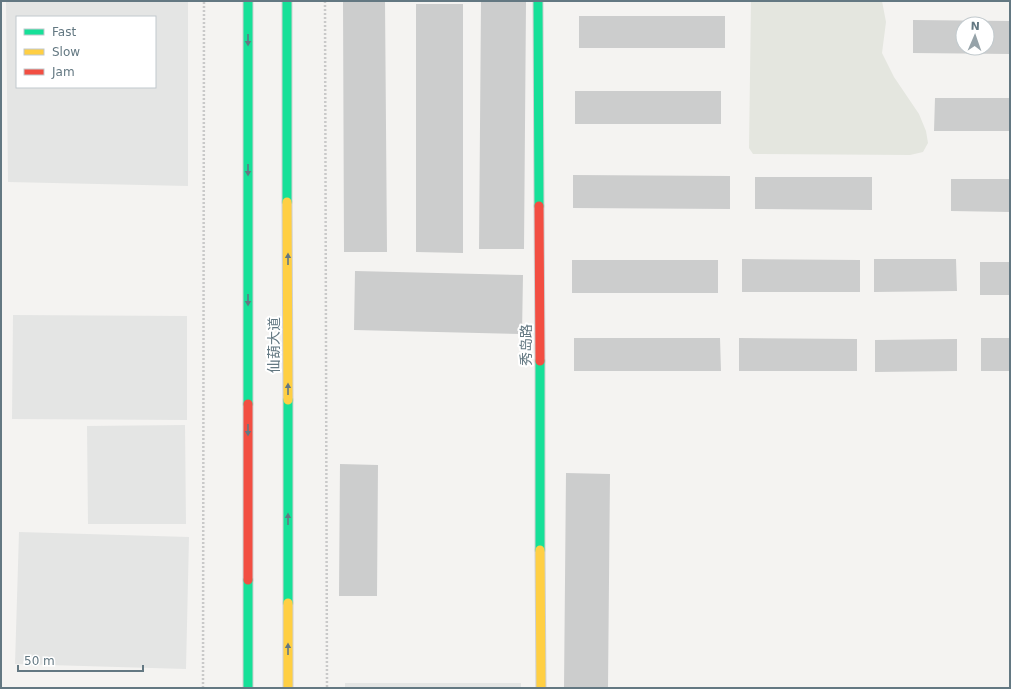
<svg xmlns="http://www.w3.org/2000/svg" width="1011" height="689" font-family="'DejaVu Sans','Noto Sans SC',sans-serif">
  <rect width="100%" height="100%" fill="#f4f3f1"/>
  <path fill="#e4e5e4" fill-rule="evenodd" d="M6,1H188V186L8,182ZM17,17H155V87H17Z
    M13,315L187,316V420L12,419Z
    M185,425L186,524H88L87,426Z
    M19,532L189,537L186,669L15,664Z
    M345,683H521V688H345Z"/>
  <path fill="#e4e6df" d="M751,1H882L886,22L882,53L894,77L919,114L926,131L928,143L923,152L910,155L753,154L749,148Z"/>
  <path fill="#cccdcd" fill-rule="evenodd" d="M343,1H385L387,252H344Z
    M481,2H526L524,249H479Z
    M416,4H463V253L416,252Z
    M579,16H725V48H579Z
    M913,20L1010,21V54L913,53ZM963,24H987V48H963Z
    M575,91H721V124H575Z
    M935,98H1010V131H934Z
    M573,175L730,176V209L573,208Z
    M755,177H872V210L755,209Z
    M951,179H1010V212L951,211Z
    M742,259L860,260V292H742Z
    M874,259H956L957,291L874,292Z
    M572,260H718V293H572Z
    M980,262H1010V295H980Z
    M355,271L523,275L522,334L354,330Z
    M574,338H720L721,371H574Z
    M739,338L857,339V371H739Z
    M981,338H1010V371H981Z
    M957,339V371L875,372V340Z
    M340,464L378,465L377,596H339Z
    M566,473L610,474L608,688H564Z"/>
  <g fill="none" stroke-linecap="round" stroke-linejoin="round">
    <defs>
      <path id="fast" d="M248,1V404
        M287,1V202
        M538,1L539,206
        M540,361V550
        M288,400V603
        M248,580V688"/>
      <path id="slow" d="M287,202L288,400
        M540,550L541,688
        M288,603V688"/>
      <path id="jam" d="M539,206L540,361
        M248,404V580"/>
    </defs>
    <use href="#fast" stroke="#cfd0d0" stroke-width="11"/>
    <use href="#slow" stroke="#cfd0d0" stroke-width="11"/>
    <use href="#jam" stroke="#cfd0d0" stroke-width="11"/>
    <path stroke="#c9c9c9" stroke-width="2.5" stroke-dasharray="2 2" stroke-linecap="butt" d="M325,1L327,688
      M203,688L204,1"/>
    <use href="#fast" stroke="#16e098" stroke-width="9"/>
    <use href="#slow" stroke="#ffcf43" stroke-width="9"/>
    <use href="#jam" stroke="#f24e42" stroke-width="9"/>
  </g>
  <defs><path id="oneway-solid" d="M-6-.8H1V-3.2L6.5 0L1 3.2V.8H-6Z"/></defs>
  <g fill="#637882">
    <use href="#oneway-solid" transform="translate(248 40) rotate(90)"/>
    <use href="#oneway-solid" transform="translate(248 170) rotate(90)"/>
    <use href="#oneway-solid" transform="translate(288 259) rotate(-90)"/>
    <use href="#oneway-solid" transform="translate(248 300) rotate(90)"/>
    <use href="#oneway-solid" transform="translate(288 389) rotate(-90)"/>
    <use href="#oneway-solid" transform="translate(248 430) rotate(90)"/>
    <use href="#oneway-solid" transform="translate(288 519) rotate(-90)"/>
    <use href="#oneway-solid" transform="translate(288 649) rotate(-90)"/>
  </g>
  <g text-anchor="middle" stroke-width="4" stroke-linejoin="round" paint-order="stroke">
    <g font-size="14" fill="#637882" stroke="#fff">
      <text transform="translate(274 345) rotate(-90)" y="5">仙葫大道</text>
      <text transform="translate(526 345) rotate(-90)" y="5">秀岛路</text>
    </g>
  </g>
  <rect width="1011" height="689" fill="none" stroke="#637882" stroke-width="4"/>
  <rect x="16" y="16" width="140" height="72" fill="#ffffff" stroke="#c1c9cd"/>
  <rect x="24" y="29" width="20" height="6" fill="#16e098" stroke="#c1c9cd"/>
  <text x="52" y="36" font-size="12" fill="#637882">Fast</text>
  <rect x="24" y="49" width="20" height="6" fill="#ffcf43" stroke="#c1c9cd"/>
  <text x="52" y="56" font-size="12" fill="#637882">Slow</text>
  <rect x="24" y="69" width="20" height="6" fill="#f24e42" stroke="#c1c9cd"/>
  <text x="52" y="76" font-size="12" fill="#637882">Jam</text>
  <g transform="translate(975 36) rotate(2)"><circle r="19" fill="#ffffff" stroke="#c1c9cd"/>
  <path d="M0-3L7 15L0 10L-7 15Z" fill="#96a3a9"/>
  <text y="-6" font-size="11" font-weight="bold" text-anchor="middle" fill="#637882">N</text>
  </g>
  <path d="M18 665v6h125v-6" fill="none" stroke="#637882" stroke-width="2"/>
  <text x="24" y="665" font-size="12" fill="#637882" stroke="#ffffff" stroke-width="3" paint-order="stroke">50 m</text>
</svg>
